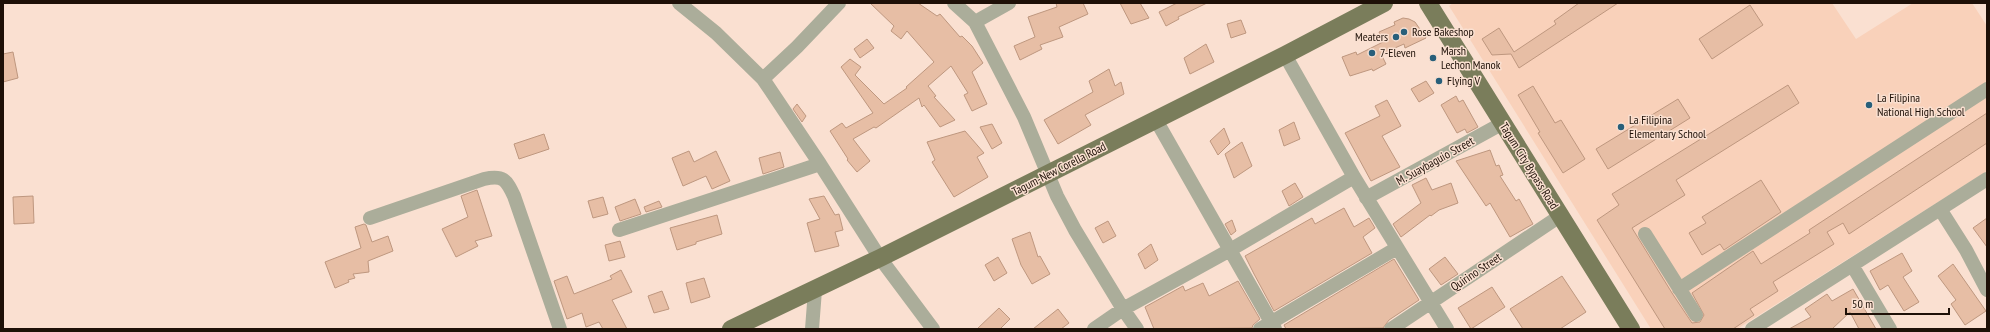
<svg xmlns="http://www.w3.org/2000/svg" width="1990" height="332" font-family="'PT Sans Narrow',sans-serif">
  <rect width="100%" height="100%" fill="#fae0d1"/>
  <path fill="#f9d1ba" d="M1453,3H1832L1856,39L1913,3H1972L1987,26V171L1737,329H1651L1449,6Z"/>
  <path fill="#e7bea5" stroke="#be977f" d="M870,3H918L937,16L940,14L960,37L962,36L972,46L983,63L972,72L987,104L972,111L964,95L968,93L951,66L928,86L936,96L934,97L955,120L940,127L924,105L922,107L919,98L876,128L874,127L853,139L870,161L857,172L847,160L848,159L830,131L842,123L846,128L873,113L841,67L850,59L861,67L855,75L884,104L907,88L906,87L934,62L907,31L901,39L891,31L894,26Z
    M1056,3H1083L1088,14L1059,27L1063,37L1040,45L1042,49L1020,60L1014,46L1035,37L1028,17L1057,7Z
    M1120,3H1140L1149,18L1131,24Z
    M1177,3H1207L1178,17L1179,19L1166,26L1159,12Z
    M1579,3H1618L1519,68L1511,54L1492,55L1482,39L1499,28L1514,52L1556,24L1554,21Z
    M1750,5L1763,25L1712,59L1699,39Z
    M1403,18L1409,19L1415,22L1426,38L1405,48L1404,44L1381,54L1386,64L1373,71L1372,69L1350,76L1342,57L1356,52L1357,55L1383,42L1379,32L1395,25L1394,22Z
    M1241,20L1246,33L1231,38L1227,24Z
    M867,39L874,48L860,58L854,49Z
    M1206,44L1214,62L1190,74L1184,58Z
    M13,52L18,78L3,82V54Z
    M1109,69L1115,86L1121,82L1124,94L1085,115L1091,125L1058,144L1044,120L1093,92L1089,81Z
    M1426,81L1434,93L1419,102L1411,89Z
    M1788,85L1799,103L1676,180L1685,195L1632,228L1672,293L1692,323L1700,322L1704,315L1692,293L1753,251L1761,264L1810,233L1809,230L1987,113V143L1849,234L1843,223L1827,232L1834,244L1773,282L1778,291L1750,309L1754,315L1733,329H1665L1597,220L1619,205L1612,194Z
    M1533,86L1555,123L1561,120L1585,159L1563,173L1538,133L1540,132L1518,95Z
    M1456,96L1459,102L1463,100L1478,127L1467,133L1465,129L1457,133L1441,105Z
    M1678,99L1690,118L1608,169L1596,149Z
    M1387,100L1401,126L1382,136L1400,167L1371,181L1345,133L1380,116L1375,106Z
    M797,104L806,116L802,122L793,109Z
    M1294,122L1300,139L1284,146L1279,130Z
    M992,124L1002,143L992,149L980,127Z
    M1224,128L1230,143L1218,155L1210,141Z
    M965,131L984,153L977,157L988,177L954,197L932,162L935,160L927,142Z
    M544,134L549,149L519,159L514,144Z
    M1242,142L1252,166L1234,178L1225,154Z
    M1490,150L1496,166L1499,165L1503,175L1500,176L1516,201L1519,199L1533,224L1510,237L1490,203L1486,206L1456,161Z
    M689,151L694,162L716,151L730,181L712,189L706,176L683,186L672,158Z
    M780,152L784,167L763,174L759,158Z
    M1426,178L1432,190L1451,183L1458,203L1439,210L1431,216L1430,215L1401,237L1393,224L1421,203L1412,185Z
    M1761,180L1781,212L1724,250L1720,244L1702,255L1689,233L1706,223L1702,217Z
    M1295,183L1303,197L1289,206L1282,191Z
    M477,190L492,236L475,241L478,246L456,257L442,229L468,217L461,196Z
    M33,196L34,223L14,224L13,197Z
    M824,196L835,215L839,214L843,230L835,232L839,246L815,252L807,223L820,219L809,199Z
    M603,197L608,214L593,218L588,201Z
    M635,199L641,214L620,221L615,207Z
    M659,201L662,207L646,212L644,207Z
    M1344,208L1354,227L1369,218L1375,228L1363,237L1372,253L1274,311L1254,274L1245,256L1312,218L1315,224Z
    M717,215L722,234L696,242V244L677,250L670,228Z
    M1987,218V247L1973,228Z
    M1232,220L1236,231L1231,235L1225,224Z
    M1108,221L1116,236L1103,243L1095,228Z
    M364,224L366,225L372,242L388,236L393,251L368,261L369,272L353,274L355,278L348,280L349,282L335,288L325,262L361,248L355,227Z
    M1030,232L1038,257L1040,256L1050,274L1032,284L1021,265L1012,239Z
    M620,241L625,257L609,261L605,245Z
    M1151,244L1158,260L1145,269L1138,254Z
    M1902,253L1912,271L1903,277L1919,302L1904,311L1888,285L1880,290L1870,271Z
    M998,257L1007,273L994,281L985,265Z
    M1445,257L1458,274L1441,285L1429,269Z
    M1394,259L1419,300L1389,320L1383,328L1286,329L1284,325Z
    M1953,264L1986,311L1965,325L1951,304L1956,300L1938,276Z
    M621,270L632,292L612,300L627,329H603L599,322L586,327L582,313L567,319L554,281L567,276L574,294L612,279L610,276Z
    M1562,276L1586,312L1560,329H1523L1510,309Z
    M704,278L710,297L691,303L686,283Z
    M1238,281L1260,319L1253,325L1252,328L1154,329L1145,307L1183,286L1185,291L1203,283L1209,296Z
    M1492,287L1505,307L1471,329L1458,308Z
    M1853,289L1876,329H1859L1850,312L1832,329H1789L1811,317L1805,309L1827,294L1832,301Z
    M662,291L669,309L654,313L648,296Z
    M999,308L1010,319L1000,329H977Z
    M1058,309L1069,323L1061,329H1033Z"/>
  <g fill="none" stroke-linecap="round" stroke-linejoin="round">
    <path stroke="#abad9a" stroke-width="14" d="M679,3L716,33L763,79L820,164L880,258L933,329
      M954,3L975,22L1024,117L1057,196L1075,230L1123,309L1137,329
      M975,22L1009,3
      M1285,55L1354,177L1447,329
      M763,79L797,47L839,3
      M1156,120L1275,329
      M1366,198L1503,123
      M1940,209L1966,250L1987,290
      M370,218L484,179C503,175 506,179 514,196L560,329
      M619,230L820,164
      M1645,234L1696,315
      M1852,265L1890,329
      M1679,289L1987,89
      M812,329L815,290
      M1094,329L1123,309L1230,250L1354,177
      M1260,329L1397,248
      M1391,329L1560,216
      M1752,329L1987,179"/>
    <path stroke="#7a7d5b" stroke-width="18" d="M1428,3L1631,329
      M731,329L880,258L1285,55L1384,3"/>
  </g>
  <g fill="#285f7a" stroke="#fae0d1" stroke-width="1.5">
    <circle cx="1404" cy="32" r="4"/>
    <circle cx="1396" cy="37" r="4"/>
    <circle cx="1372" cy="53" r="4"/>
    <circle cx="1433" cy="58" r="4"/>
    <circle cx="1439" cy="81" r="4"/>
    <circle cx="1869" cy="105" r="4"/>
    <circle cx="1621" cy="127" r="4"/>
  </g>
  <g text-anchor="middle" stroke-width="3" stroke-linejoin="round" paint-order="stroke">
    <g font-size="12" fill="#1e1007" stroke="#fae0d1" text-anchor="start">
      <text x="1412" y="36">Rose Bakeshop</text>
      <text x="1388" y="41" text-anchor="end">Meaters</text>
      <text x="1441" y="55">Marsh<tspan x="1441" dy="14">Lechon Manok</tspan></text>
      <text x="1380" y="57">7-Eleven</text>
      <text x="1447" y="85">Flying V</text>
      <text x="1877" y="102">La Filipina<tspan x="1877" dy="14">National High School</tspan></text>
      <text x="1629" y="124">La Filipina<tspan x="1629" dy="14">Elementary School</tspan></text>
    </g>
    <g font-size="12" fill="#1e1007" stroke="#fae0d1">
      <text transform="translate(1435 161) rotate(-29)" y="4">M. Suaybaguio Street</text>
      <text transform="translate(1529 166) rotate(58)" y="4">Tagum City Bypass Road</text>
      <text transform="translate(1059 169) rotate(-27)" y="4">Tagum-New Corella Road</text>
      <text transform="translate(1476 272) rotate(-34)" y="4">Quirino Street</text>
    </g>
  </g>
  <rect width="1990" height="332" fill="none" stroke="#1e1007" stroke-width="8"/>
  <path d="M1846 308v6h103v-6" fill="none" stroke="#1e1007" stroke-width="2"/>
  <text x="1852" y="308" font-size="12" fill="#1e1007" stroke="#fae0d1" stroke-width="3" paint-order="stroke">50 m</text>
</svg>
